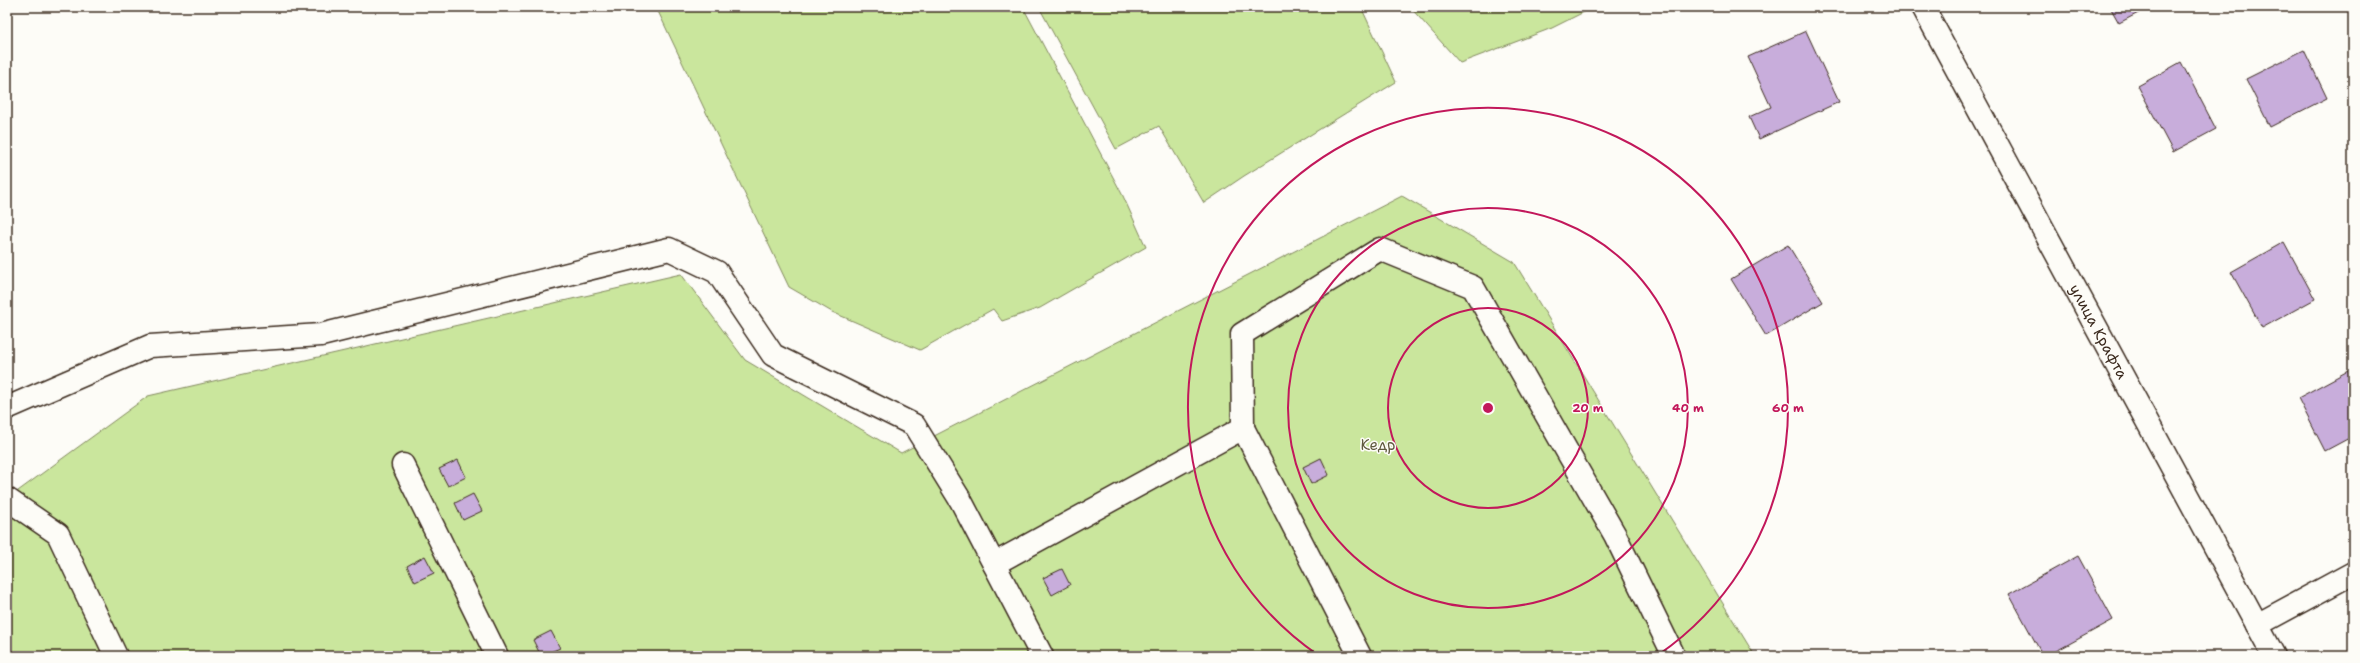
<svg xmlns="http://www.w3.org/2000/svg" width="2360" height="663" font-family="'Shantell Sans',sans-serif">
  <rect width="100%" height="100%" fill="#fdfcf7"/>
  <filter id="ink" filterUnits="userSpaceOnUse"><feTurbulence type="fractalNoise" baseFrequency=".025" numOctaves="2"/><feDisplacementMap in="SourceGraphic" scale="8" xChannelSelector="R" yChannelSelector="G"/><feConvolveMatrix kernelMatrix="1 2 1 2 8 2 1 2 1" color-interpolation-filters="sRGB"/></filter>
  <g filter="url(#ink)">
    <path fill="#cae69d" stroke="#82885e" d="M656,7H1023L1123,196L1146,247L1040,308L1002,321L993,309L920,350L832,312L789,287Z
      M1039,7H1361L1396,82L1244,176L1204,203L1159,126L1116,149Z
      M1410,7H1594L1552,28L1460,63Z
      M1402,196L1514,262L1755,656H7V499L148,396L681,274L745,360L901,453Z"/>
    <path fill="#c8addb" stroke="#3b2a1e" d="M2110,7H2150L2119,23Z
      M1806,31L1839,102L1759,139L1749,117L1771,107L1748,57Z
      M2304,50L2327,98L2270,127L2246,79Z
      M2181,62L2216,129L2173,152L2138,86Z
      M2284,242L2315,299L2262,328L2231,272Z
      M1788,245L1823,302L1766,336L1731,279Z
      M2348,371L2353,382V436L2325,451L2298,398Z
      M1321,458L1329,475L1311,484L1303,467Z
      M458,460L466,477L448,486L439,469Z
      M473,494L482,511L463,520L455,503Z
      M425,556L434,573L415,582L407,566Z
      M2078,556L2113,620L2047,656H2043L2009,594Z
      M1062,569L1070,585L1052,595L1043,578Z
      M551,631L560,648L541,656L533,640Z"/>
    <g fill="none" stroke-linecap="round" stroke-linejoin="round">
      <defs>
        <g id="minor">
          <path id="s1" d="M1923,7L2274,656"/>
          <path d="M7,408L150,346L321,335L669,249L717,272L773,355L914,425L961,501L1042,656"/>
          <path d="M1243,428L1360,656"/>
          <path d="M403,465L497,656"/>
          <path d="M7,499L58,534L116,656"/>
          <path d="M994,564L1243,428L1242,334L1380,249L1473,287L1615,535L1674,656"/>
          <path d="M2257,625L2353,573"/>
        </g>
      </defs>
      <use href="#minor" stroke="#3b2a1e" stroke-width="25"/>
      <use href="#minor" stroke="#fdfcf7" stroke-width="22"/>
    </g>
  </g>
  <g fill="none" stroke="#c2185b" stroke-width="2">
    <circle cx="1488" cy="408" r="100"/>
    <circle cx="1488" cy="408" r="200"/>
    <path d="M1318 655A300 300 0 1 1 1658 655"/>
  </g>
  <g text-anchor="middle" stroke-width="3" stroke-linejoin="round" paint-order="stroke">
    <g font-size="15" fill="#3b2a1e" stroke="#fdfcf7">
      <text dy="5" stroke="none"><textPath href="#s1" startOffset="369">улица Крафта</textPath></text>
    </g>
    <g font-size="15" fill="#5f593e" stroke="#fdfcf7">
      <text x="1378" y="450">Кедр</text>
    </g>
  </g>
  <circle cx="1488" cy="408" r="6" fill="#c2185b" stroke="#fdfcf7" stroke-width="2"/>
  <g font-size="12" text-anchor="middle" font-weight="bold" fill="#c2185b" stroke="#fdfcf7" stroke-width="3" stroke-linejoin="round" paint-order="stroke">
    <text x="1588" y="412">20 m</text>
    <text x="1688" y="412">40 m</text>
    <text x="1788" y="412">60 m</text>
  </g>
  <rect width="2360" height="663" fill="none" stroke="#fdfcf7" stroke-width="24"/>
  <rect x="12" y="12" width="2336" height="639" fill="none" stroke="#3b2a1e" stroke-width="1.5" filter="url(#ink)"/>
</svg>
